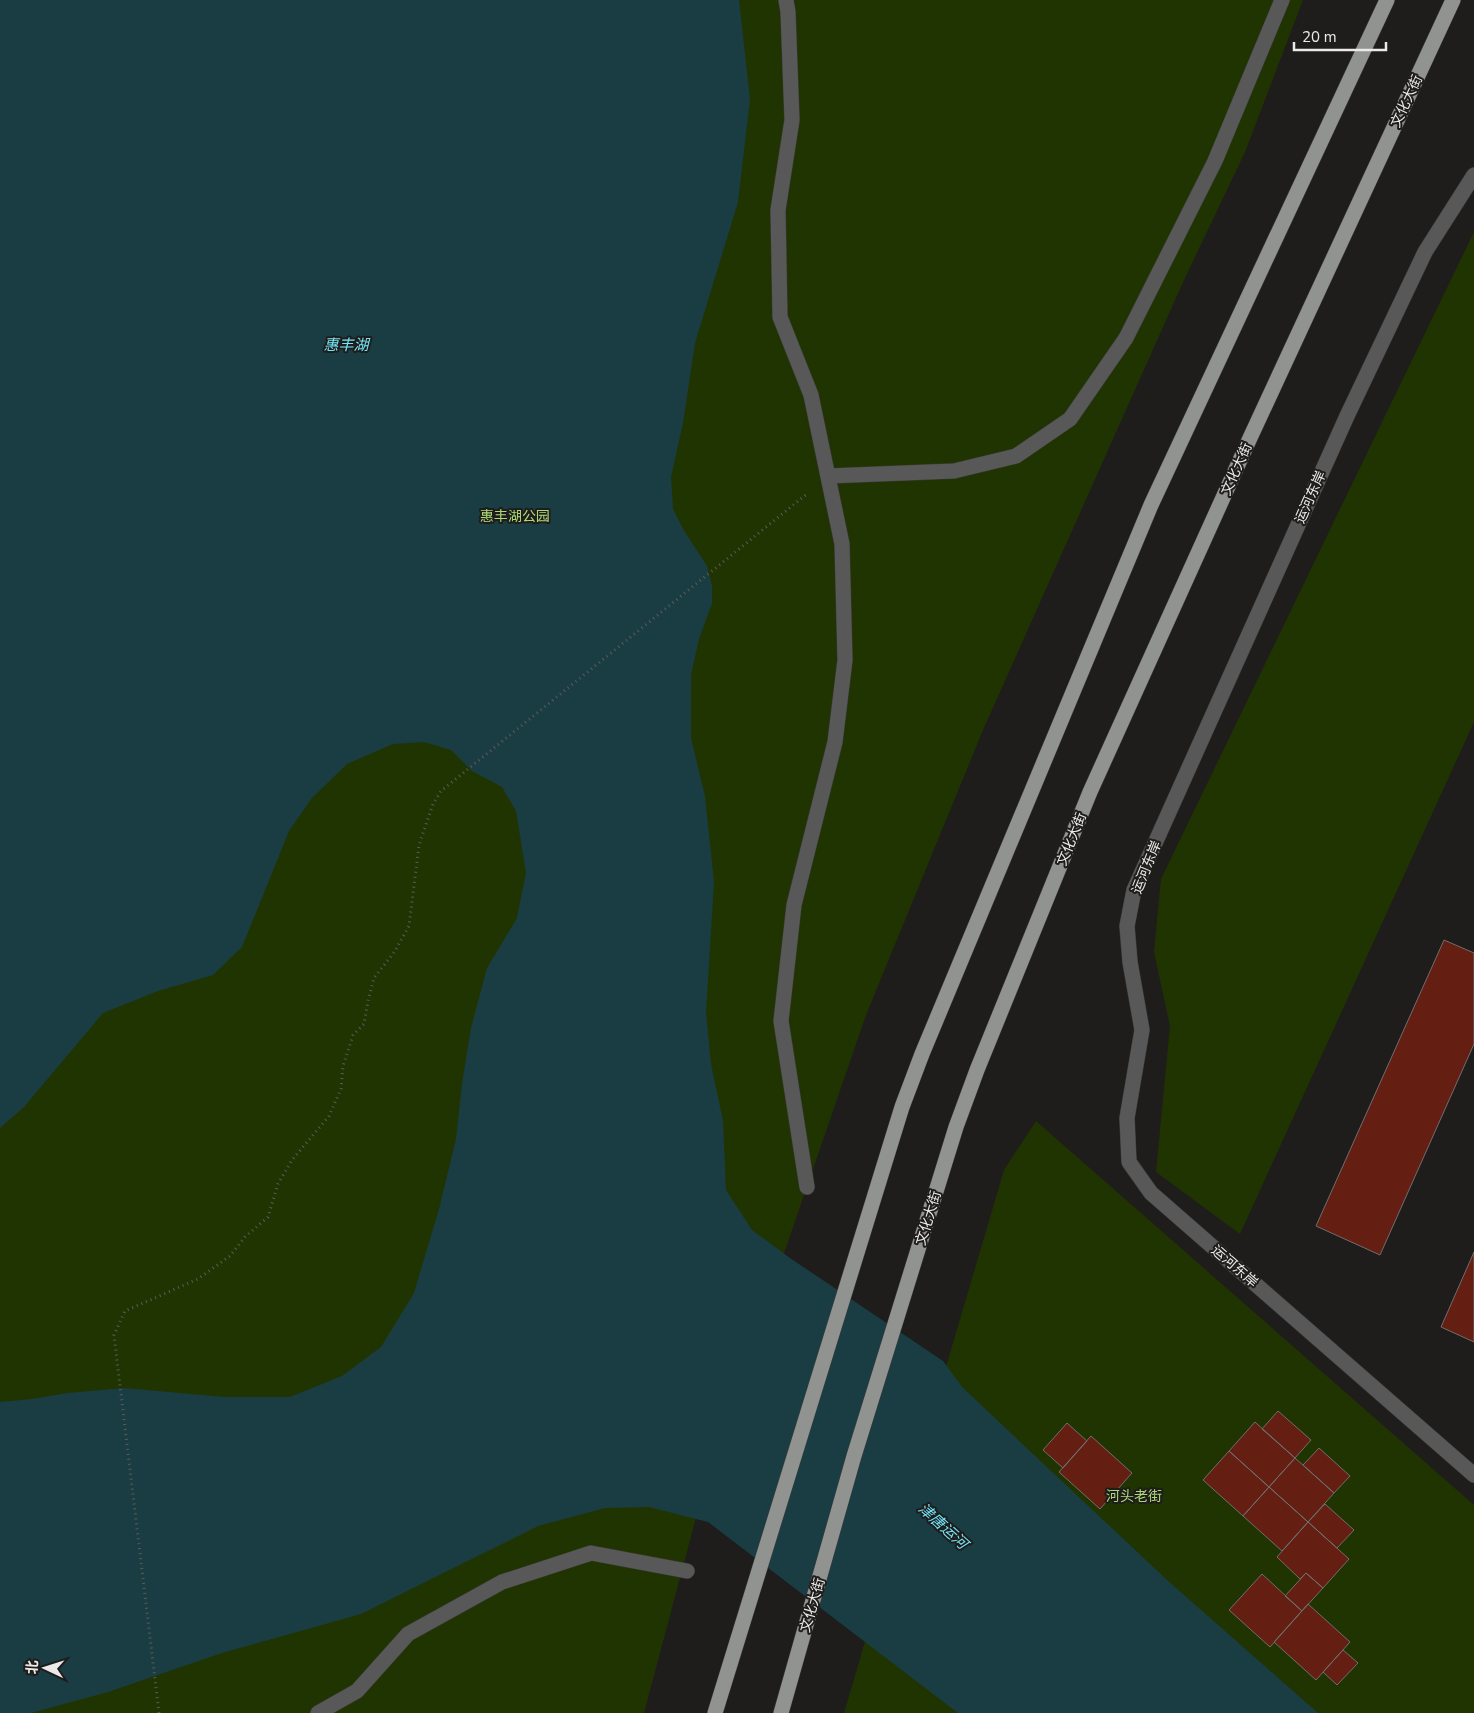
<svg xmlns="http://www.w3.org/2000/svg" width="1474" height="1713" font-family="'Nunito Sans','Noto Sans SC',sans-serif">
  <rect width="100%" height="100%" fill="#1e1d1b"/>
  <path fill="#203402" d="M0,0H1303L1245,152L1184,280L983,730L866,1015L706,1480L644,1713H0Z
    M1474,232V722L1240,1234L1156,1172L1170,1026L1154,952L1161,879Z
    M1036,1121L1474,1505V1713H844L1004,1170Z"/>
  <path fill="#1a3d43" d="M0,0H739L750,99L738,202L695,343L683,423L671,477L673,509L683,529L707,566L712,586V603L699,639L691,675V738L705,796L714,882L706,1012L711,1064L723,1121L726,1190L752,1230L790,1258L943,1361L963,1388L1167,1580L1318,1713H958L708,1522L649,1507L605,1508L538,1526L361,1614L222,1653L108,1692L31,1713H0V1402L32,1399L68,1393L124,1388L224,1397H290L342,1376L381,1347L414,1293L439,1209L456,1139L462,1084L471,1028L487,968L517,918L526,873L516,811L502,787L472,771L451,750L424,742L393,744L347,764L312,798L289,831L242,947L213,975L158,991L103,1013L24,1107L0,1128Z"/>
  <path fill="#641e12" stroke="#716e6e" d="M1444,940L1474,953V1044L1380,1255L1316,1226Z
    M1474,1252V1342L1441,1327Z
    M1278,1411L1311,1440L1295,1458L1262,1429Z
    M1255,1422L1295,1458L1269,1487L1229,1451Z
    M1067,1423L1087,1441L1063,1468L1043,1450Z
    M1091,1436L1132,1473L1100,1509L1059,1472Z
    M1319,1448L1350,1476L1334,1493L1303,1465Z
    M1229,1451L1269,1487L1243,1516L1203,1480Z
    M1295,1458L1334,1493L1308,1522L1269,1487Z
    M1269,1487L1308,1522L1282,1551L1243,1516Z
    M1325,1504L1354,1530L1337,1548L1308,1522Z
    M1308,1522L1349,1559L1323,1588L1306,1573L1300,1579L1277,1557Z
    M1306,1573L1323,1588L1302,1611L1285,1596Z
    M1262,1574L1302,1611L1270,1647L1229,1610Z
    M1308,1604L1350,1642L1316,1680L1274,1642Z
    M1343,1650L1358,1663L1337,1685L1323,1672Z"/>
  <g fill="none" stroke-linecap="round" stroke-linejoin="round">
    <defs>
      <path id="minor" d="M786,0L788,12L792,120L778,210L780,317L811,395L842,544L845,660L835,742L794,905L781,1021L807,1187
        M1474,175L1425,252L1347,416L1134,890L1127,926L1130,962L1142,1030L1127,1118L1129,1162L1151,1193L1474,1475
        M828,476L954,471L1016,456L1070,419L1126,338L1215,161L1282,0
        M318,1713L357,1691L408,1634L502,1582L591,1553L687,1571"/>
      <path id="major" d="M715,1713L902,1107L922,1054L1151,505L1387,0
        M781,1713L854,1456L956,1127L977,1070L1090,792L1250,438L1453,0"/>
    </defs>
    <use href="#minor" stroke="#3b3a38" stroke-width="16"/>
    <use href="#major" stroke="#3b3a38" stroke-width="16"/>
    <path stroke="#5c5b59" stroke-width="3" stroke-dasharray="1 4" stroke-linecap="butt" d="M159,1713L114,1335L125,1311L198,1279L230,1256L245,1237L268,1217L278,1184L292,1160L329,1116L341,1089L343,1066L353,1035L364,1024L368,1001L374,978L395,951L409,926L419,845L433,804L441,791L808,493"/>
    <use href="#minor" stroke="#575857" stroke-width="15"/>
    <use href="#major" stroke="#919391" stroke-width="15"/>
  </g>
  <g text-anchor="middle" stroke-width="4" stroke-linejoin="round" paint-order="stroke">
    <g font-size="14" fill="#ebeae9" stroke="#1e1d1b">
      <text transform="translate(1406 101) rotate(-65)" y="5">文化大街</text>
      <text transform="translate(1236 469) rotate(-66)" y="5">文化大街</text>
      <text transform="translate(1310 497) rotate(-66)" y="5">运河东岸</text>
      <text transform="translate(1071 839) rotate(-68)" y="5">文化大街</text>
      <text transform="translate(1146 867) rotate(-68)" y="5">运河东岸</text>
      <text transform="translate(928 1218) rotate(-73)" y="5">文化大街</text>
      <text transform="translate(1235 1266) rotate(41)" y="5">运河东岸</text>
      <text transform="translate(812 1605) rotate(-74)" y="5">文化大街</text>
    </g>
    <g font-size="14" fill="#add979" stroke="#1e1d1b">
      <text x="515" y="521">惠丰湖公园</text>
      <text x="1134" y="1501">河头老街</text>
    </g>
    <g font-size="15" font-style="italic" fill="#73e4f9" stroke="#1e1d1b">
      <text x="346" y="350">惠丰湖</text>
      <text transform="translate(943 1526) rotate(42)" y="5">津唐运河</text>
    </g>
  </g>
  <g transform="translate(45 1668) rotate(274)" stroke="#1e1d1b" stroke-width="4" paint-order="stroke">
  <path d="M0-4L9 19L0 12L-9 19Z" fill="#ebeae9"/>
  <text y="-8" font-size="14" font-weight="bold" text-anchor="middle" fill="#ebeae9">北</text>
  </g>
  <path d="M1294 42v8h92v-8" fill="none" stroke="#ebeae9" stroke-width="2.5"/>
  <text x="1302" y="42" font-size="15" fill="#ebeae9" stroke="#1e1d1b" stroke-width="4" paint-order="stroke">20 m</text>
</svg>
